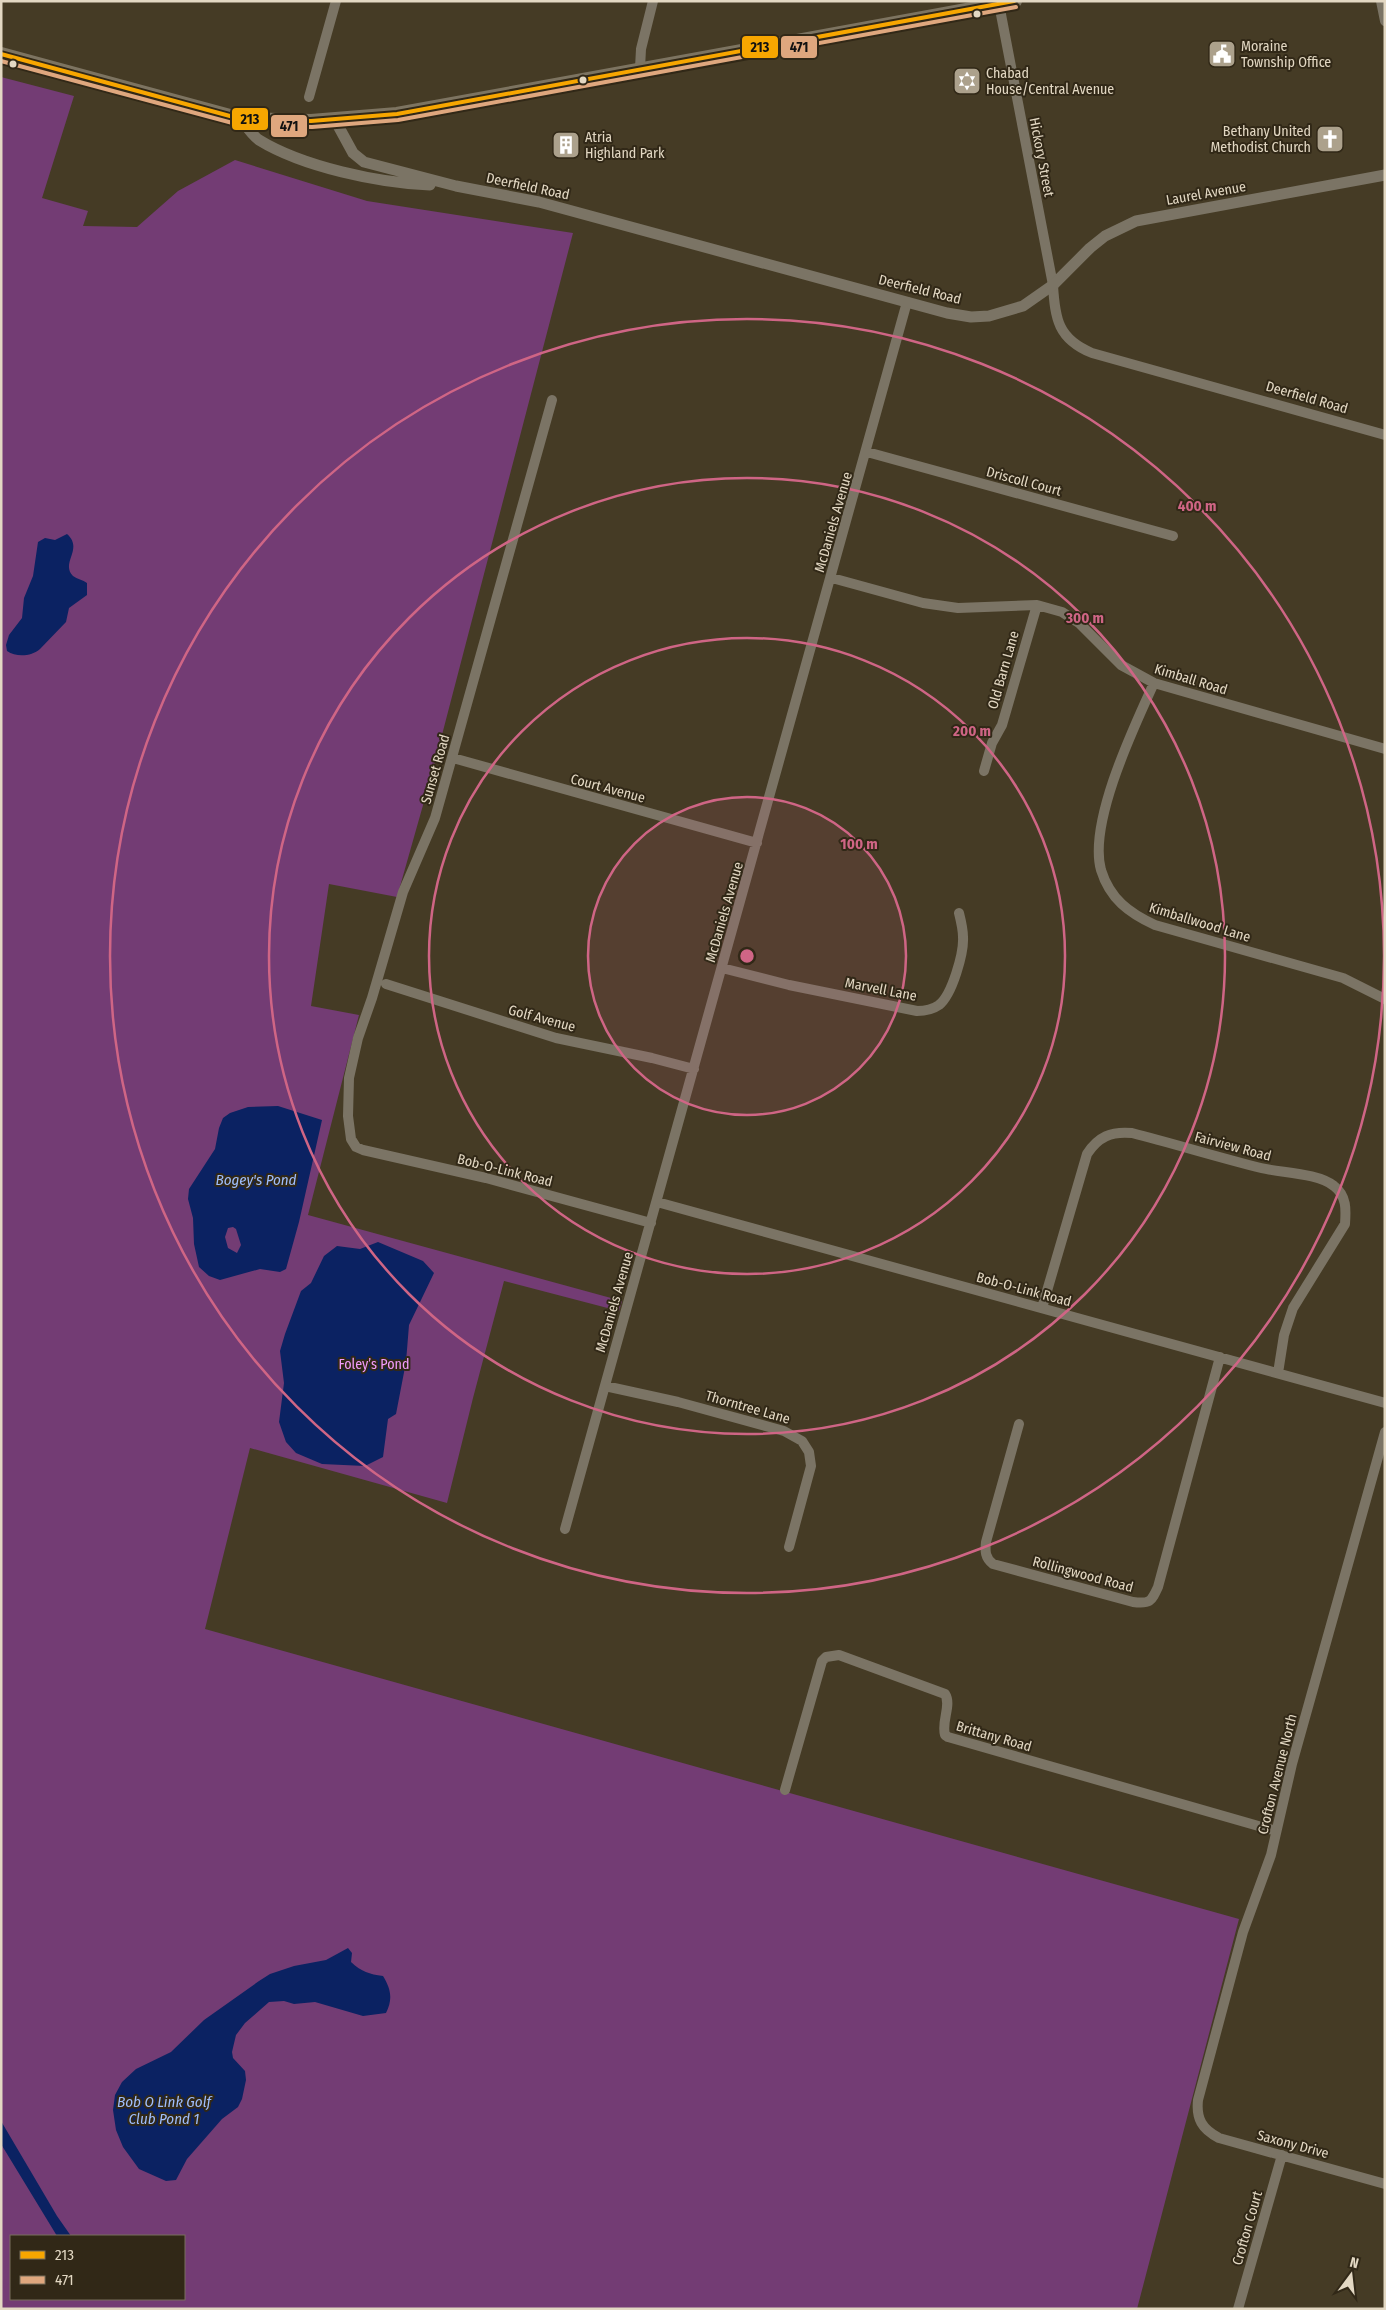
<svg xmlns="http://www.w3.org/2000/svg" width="1386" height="2310" font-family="'Fira Sans Condensed',sans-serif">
  <rect width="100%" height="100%" fill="#453b25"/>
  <path fill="#733c74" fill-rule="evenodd" d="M1,77L74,96L42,198L88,211L83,226L137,227L178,191L235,160L367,201L573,233L431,777L397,897L329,884L311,1006L359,1015L308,1215L622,1301L619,1311L504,1281L473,1398L447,1503L250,1448L205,1629L1239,1919L1137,2309H1ZM11,2236H184V2299H11Z"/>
  <path fill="#0b2262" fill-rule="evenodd" d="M67,534C84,549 60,563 73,576C77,579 83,580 87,583V595L69,608L66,622L40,649C32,656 17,658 7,651L6,645L9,635L22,618L24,598L33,576L38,542L45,538L55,540Z
    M278,1106L322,1120L299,1222L286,1269L280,1272L260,1269L220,1280L209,1276L199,1267L194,1244L193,1218L188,1199L189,1189L215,1149L219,1128L223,1118L230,1113L248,1107ZM233,1227L236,1229L241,1245L237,1253L228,1248L225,1237L228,1228Z
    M378,1242L423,1261L434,1273L409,1325L406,1362L396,1414L388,1419L383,1457L365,1466L322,1464L296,1453L286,1442L279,1422L284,1383L280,1351L285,1334L301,1291L311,1283L324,1256L337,1246L360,1249Z
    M348,1948L352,1953L351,1962C362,1972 369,1974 383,1976C391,1989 393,1999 386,2013L363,2016L315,2002L294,2004L284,2001L269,2002L245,2023L236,2035L232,2052L233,2058L245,2071L246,2080L242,2099L238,2107L222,2119L187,2159L176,2180L166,2181L139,2169L123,2147L116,2130L113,2110L115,2095L122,2082L136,2069L171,2052L204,2020L259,1981L270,1974L294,1966L326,1960Z
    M1,2121L57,2216L71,2236H57L1,2144Z"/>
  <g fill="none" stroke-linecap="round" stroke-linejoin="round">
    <path stroke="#7b7465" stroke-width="10" d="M1381,1L1385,21
      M999,4L1053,285C1055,319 1058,339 1092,353L1385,435
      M640,68L641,49L653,1
      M309,97L336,1
      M552,400L435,818L403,892L372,998L358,1038L349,1078L348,1116L351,1139L356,1147L363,1150L486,1178L651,1223
      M867,452L1173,536
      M832,578L923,603L958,608L1037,605L1062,612L1079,623L1121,665L1154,683L1385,749
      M1154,683C1134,727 1088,823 1101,870C1110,899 1129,913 1155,925L1343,978L1385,999
      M453,758L757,843
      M984,771L992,743L1002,725L1037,605
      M722,968L789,985L917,1011C925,1011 932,1010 939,1005C952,995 964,953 963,937C963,929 961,921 959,913
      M386,984L556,1038L652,1058L694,1069
      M657,1202L1385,1403
      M1042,1308L1087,1154C1098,1137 1111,1131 1132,1133C1175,1144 1217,1157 1261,1168C1282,1173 1318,1173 1334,1186C1347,1196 1346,1210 1345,1224L1293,1308L1284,1335L1278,1373
      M605,1386L678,1402L784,1431L802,1441L809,1452L811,1466L789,1547
      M1019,1424L986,1542C985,1551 985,1558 993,1564L1133,1602C1150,1604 1151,1602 1158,1587L1220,1357
      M1385,1432L1292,1764L1271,1855L1243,1932L1198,2100C1196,2119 1202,2129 1219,2138L1385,2184
      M565,1529L907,302
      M785,1790L822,1661L826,1657L839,1655L945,1694C952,1705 941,1721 945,1735L948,1737L1276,1831
      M1238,2309L1282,2155"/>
    <path stroke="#7b7465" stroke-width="11" d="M241,119C246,126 252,135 259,140C303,167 379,183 430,185
      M335,120L353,153L364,162L456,186L539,202L947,313L971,317L989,316L1023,306L1053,285L1090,248L1105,236L1136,221L1385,175"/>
    <path stroke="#7d7461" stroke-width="14" d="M1,54L241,119L311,121L397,114L1015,1"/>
    <defs>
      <path id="bus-1" d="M1,54L241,119L311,121L397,114L1014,1"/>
      <path id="bus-2" d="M1,61L240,125L312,127L398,120L1016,7"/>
    </defs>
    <use href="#bus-1" stroke="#312817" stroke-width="8"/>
    <use href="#bus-2" stroke="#312817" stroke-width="8"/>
    <use href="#bus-1" stroke="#f7a600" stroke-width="4"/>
    <use href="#bus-2" stroke="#dfa77e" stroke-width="4"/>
  </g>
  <circle cx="747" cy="956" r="159" fill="#cf6585" fill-opacity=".12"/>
  <g fill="none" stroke="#cf6585" stroke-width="2.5">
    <circle cx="747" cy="956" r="159"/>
    <circle cx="747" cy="956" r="318"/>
    <circle cx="747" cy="956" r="478"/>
    <circle cx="747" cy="956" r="637"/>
  </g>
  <defs>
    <symbol id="civic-square" viewBox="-11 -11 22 22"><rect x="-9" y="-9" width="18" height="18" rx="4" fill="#aca18c" stroke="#312817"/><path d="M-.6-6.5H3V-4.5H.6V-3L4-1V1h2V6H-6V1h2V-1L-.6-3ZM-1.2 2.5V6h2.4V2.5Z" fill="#fff"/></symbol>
    <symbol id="synagogue-square" viewBox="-11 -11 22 22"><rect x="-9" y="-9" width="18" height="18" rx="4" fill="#aca18c" stroke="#312817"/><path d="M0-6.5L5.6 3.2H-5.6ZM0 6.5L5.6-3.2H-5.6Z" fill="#fff"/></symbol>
    <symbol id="church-square" viewBox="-11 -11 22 22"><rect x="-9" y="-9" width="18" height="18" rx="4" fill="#aca18c" stroke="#312817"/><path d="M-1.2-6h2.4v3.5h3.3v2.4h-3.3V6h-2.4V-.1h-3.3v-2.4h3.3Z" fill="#fff"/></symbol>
    <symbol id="building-square" viewBox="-11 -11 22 22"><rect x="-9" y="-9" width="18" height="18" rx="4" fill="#aca18c" stroke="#312817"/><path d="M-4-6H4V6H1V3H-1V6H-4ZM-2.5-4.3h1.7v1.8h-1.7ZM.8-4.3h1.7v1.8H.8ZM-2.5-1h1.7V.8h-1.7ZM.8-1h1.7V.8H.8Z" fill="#fff"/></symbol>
  </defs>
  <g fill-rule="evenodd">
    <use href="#civic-square" x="1206" y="38" width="32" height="32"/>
    <use href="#synagogue-square" x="951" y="65" width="32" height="32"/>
    <use href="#church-square" x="1314" y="123" width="32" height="32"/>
    <use href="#building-square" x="550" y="129" width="32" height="32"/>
  </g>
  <g fill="#e3d8c3" stroke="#312817" stroke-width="2">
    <circle cx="977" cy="14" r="4.5"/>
    <circle cx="13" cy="64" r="4.5"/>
    <circle cx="583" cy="80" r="4.5"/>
  </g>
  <g text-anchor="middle" stroke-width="4" stroke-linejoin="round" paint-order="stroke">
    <g font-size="14" fill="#e3d8c3" stroke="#312817" text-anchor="start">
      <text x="1241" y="51">Moraine<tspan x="1241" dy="16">Township Office</tspan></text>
      <text x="986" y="78">Chabad<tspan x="986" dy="16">House/Central Avenue</tspan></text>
      <text x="1311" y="136" text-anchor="end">Bethany United<tspan x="1311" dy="16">Methodist Church</tspan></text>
      <text x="585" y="142">Atria<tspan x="585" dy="16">Highland Park</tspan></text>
    </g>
    <g font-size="14" fill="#e3d8c3" stroke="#312817">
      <text transform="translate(1042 157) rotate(79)" y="5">Hickory Street</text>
      <text transform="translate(528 186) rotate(12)" y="5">Deerfield Road</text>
      <text transform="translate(1206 193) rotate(-10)" y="5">Laurel Avenue</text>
      <text transform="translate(920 289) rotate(14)" y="5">Deerfield Road</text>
      <text transform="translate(1307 397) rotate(16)" y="5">Deerfield Road</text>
      <text transform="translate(1024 481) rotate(15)" y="5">Driscoll Court</text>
      <text transform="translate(833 522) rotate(-74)" y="5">McDaniels Avenue</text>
      <text transform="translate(1003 670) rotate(-74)" y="5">Old Barn Lane</text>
      <text transform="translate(1191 679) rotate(17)" y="5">Kimball Road</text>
      <text transform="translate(435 769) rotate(-74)" y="5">Sunset Road</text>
      <text transform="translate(608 788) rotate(15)" y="5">Court Avenue</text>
      <text transform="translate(724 912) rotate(-74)" y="5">McDaniels Avenue</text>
      <text transform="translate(1200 922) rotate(17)" y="5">Kimballwood Lane</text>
      <text transform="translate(881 989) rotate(11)" y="5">Marvell Lane</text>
      <text transform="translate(542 1018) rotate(15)" y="5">Golf Avenue</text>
      <text transform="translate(1233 1146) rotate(15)" y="5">Fairview Road</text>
      <text transform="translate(505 1170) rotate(14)" y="5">Bob-O-Link Road</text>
      <text transform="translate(1024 1289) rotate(15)" y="5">Bob-O-Link Road</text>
      <text transform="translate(614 1302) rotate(-74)" y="5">McDaniels Avenue</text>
      <text transform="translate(748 1407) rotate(16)" y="5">Thorntree Lane</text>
      <text transform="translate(1083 1574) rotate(15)" y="5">Rollingwood Road</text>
      <text transform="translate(994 1736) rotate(16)" y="5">Brittany Road</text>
      <text transform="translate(1277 1774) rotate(-76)" y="5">Crofton Avenue North</text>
      <text transform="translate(1293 2144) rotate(15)" y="5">Saxony Drive</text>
      <text transform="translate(1247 2228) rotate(-74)" y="5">Crofton Court</text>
    </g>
    <g font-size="14" fill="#f39cfc" stroke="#312817">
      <text x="374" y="1369">Foley’s Pond</text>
    </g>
    <g font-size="15" font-style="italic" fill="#9fbefd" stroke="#312817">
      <text x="256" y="1185">Bogey's Pond</text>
      <text x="164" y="2107">Bob O Link Golf<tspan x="164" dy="17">Club Pond 1</tspan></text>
    </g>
  </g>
  <circle cx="747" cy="956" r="8" fill="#cf6585" stroke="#312817" stroke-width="2.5"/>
  <g font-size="15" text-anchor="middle" font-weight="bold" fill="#cf6585" stroke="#312817" stroke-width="4" stroke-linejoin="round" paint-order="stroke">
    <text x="1197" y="511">400 m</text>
    <text x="1085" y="623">300 m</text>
    <text x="972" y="736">200 m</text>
    <text x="859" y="849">100 m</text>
  </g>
  <g stroke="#312817" stroke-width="2">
    <rect x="780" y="35" width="38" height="24" rx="5" fill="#dfa77e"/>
    <rect x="741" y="35" width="38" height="24" rx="5" fill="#f7a600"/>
    <rect x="231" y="107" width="38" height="24" rx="5" fill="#f7a600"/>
    <rect x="270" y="114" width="38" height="24" rx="5" fill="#dfa77e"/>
  </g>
  <g font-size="14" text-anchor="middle" font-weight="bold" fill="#111">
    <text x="799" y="52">471</text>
    <text x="760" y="52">213</text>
    <text x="250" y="124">213</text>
    <text x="289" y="131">471</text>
  </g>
  <rect width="1386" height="2310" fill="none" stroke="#e3d8c3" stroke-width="5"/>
  <rect x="10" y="2235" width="175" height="65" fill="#312817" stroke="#786e5c"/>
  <rect x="20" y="2251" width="25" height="8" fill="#f7a600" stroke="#786e5c"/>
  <text x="55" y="2260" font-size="15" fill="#e3d8c3">213</text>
  <rect x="20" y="2276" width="25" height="8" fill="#dfa77e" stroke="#786e5c"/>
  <text x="55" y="2285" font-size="15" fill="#e3d8c3">471</text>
  <g transform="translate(1351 2275) rotate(15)" stroke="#312817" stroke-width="4" paint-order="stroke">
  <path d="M0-4L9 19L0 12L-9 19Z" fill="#e3d8c3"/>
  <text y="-8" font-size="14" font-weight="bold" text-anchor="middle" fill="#e3d8c3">N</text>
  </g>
</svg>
